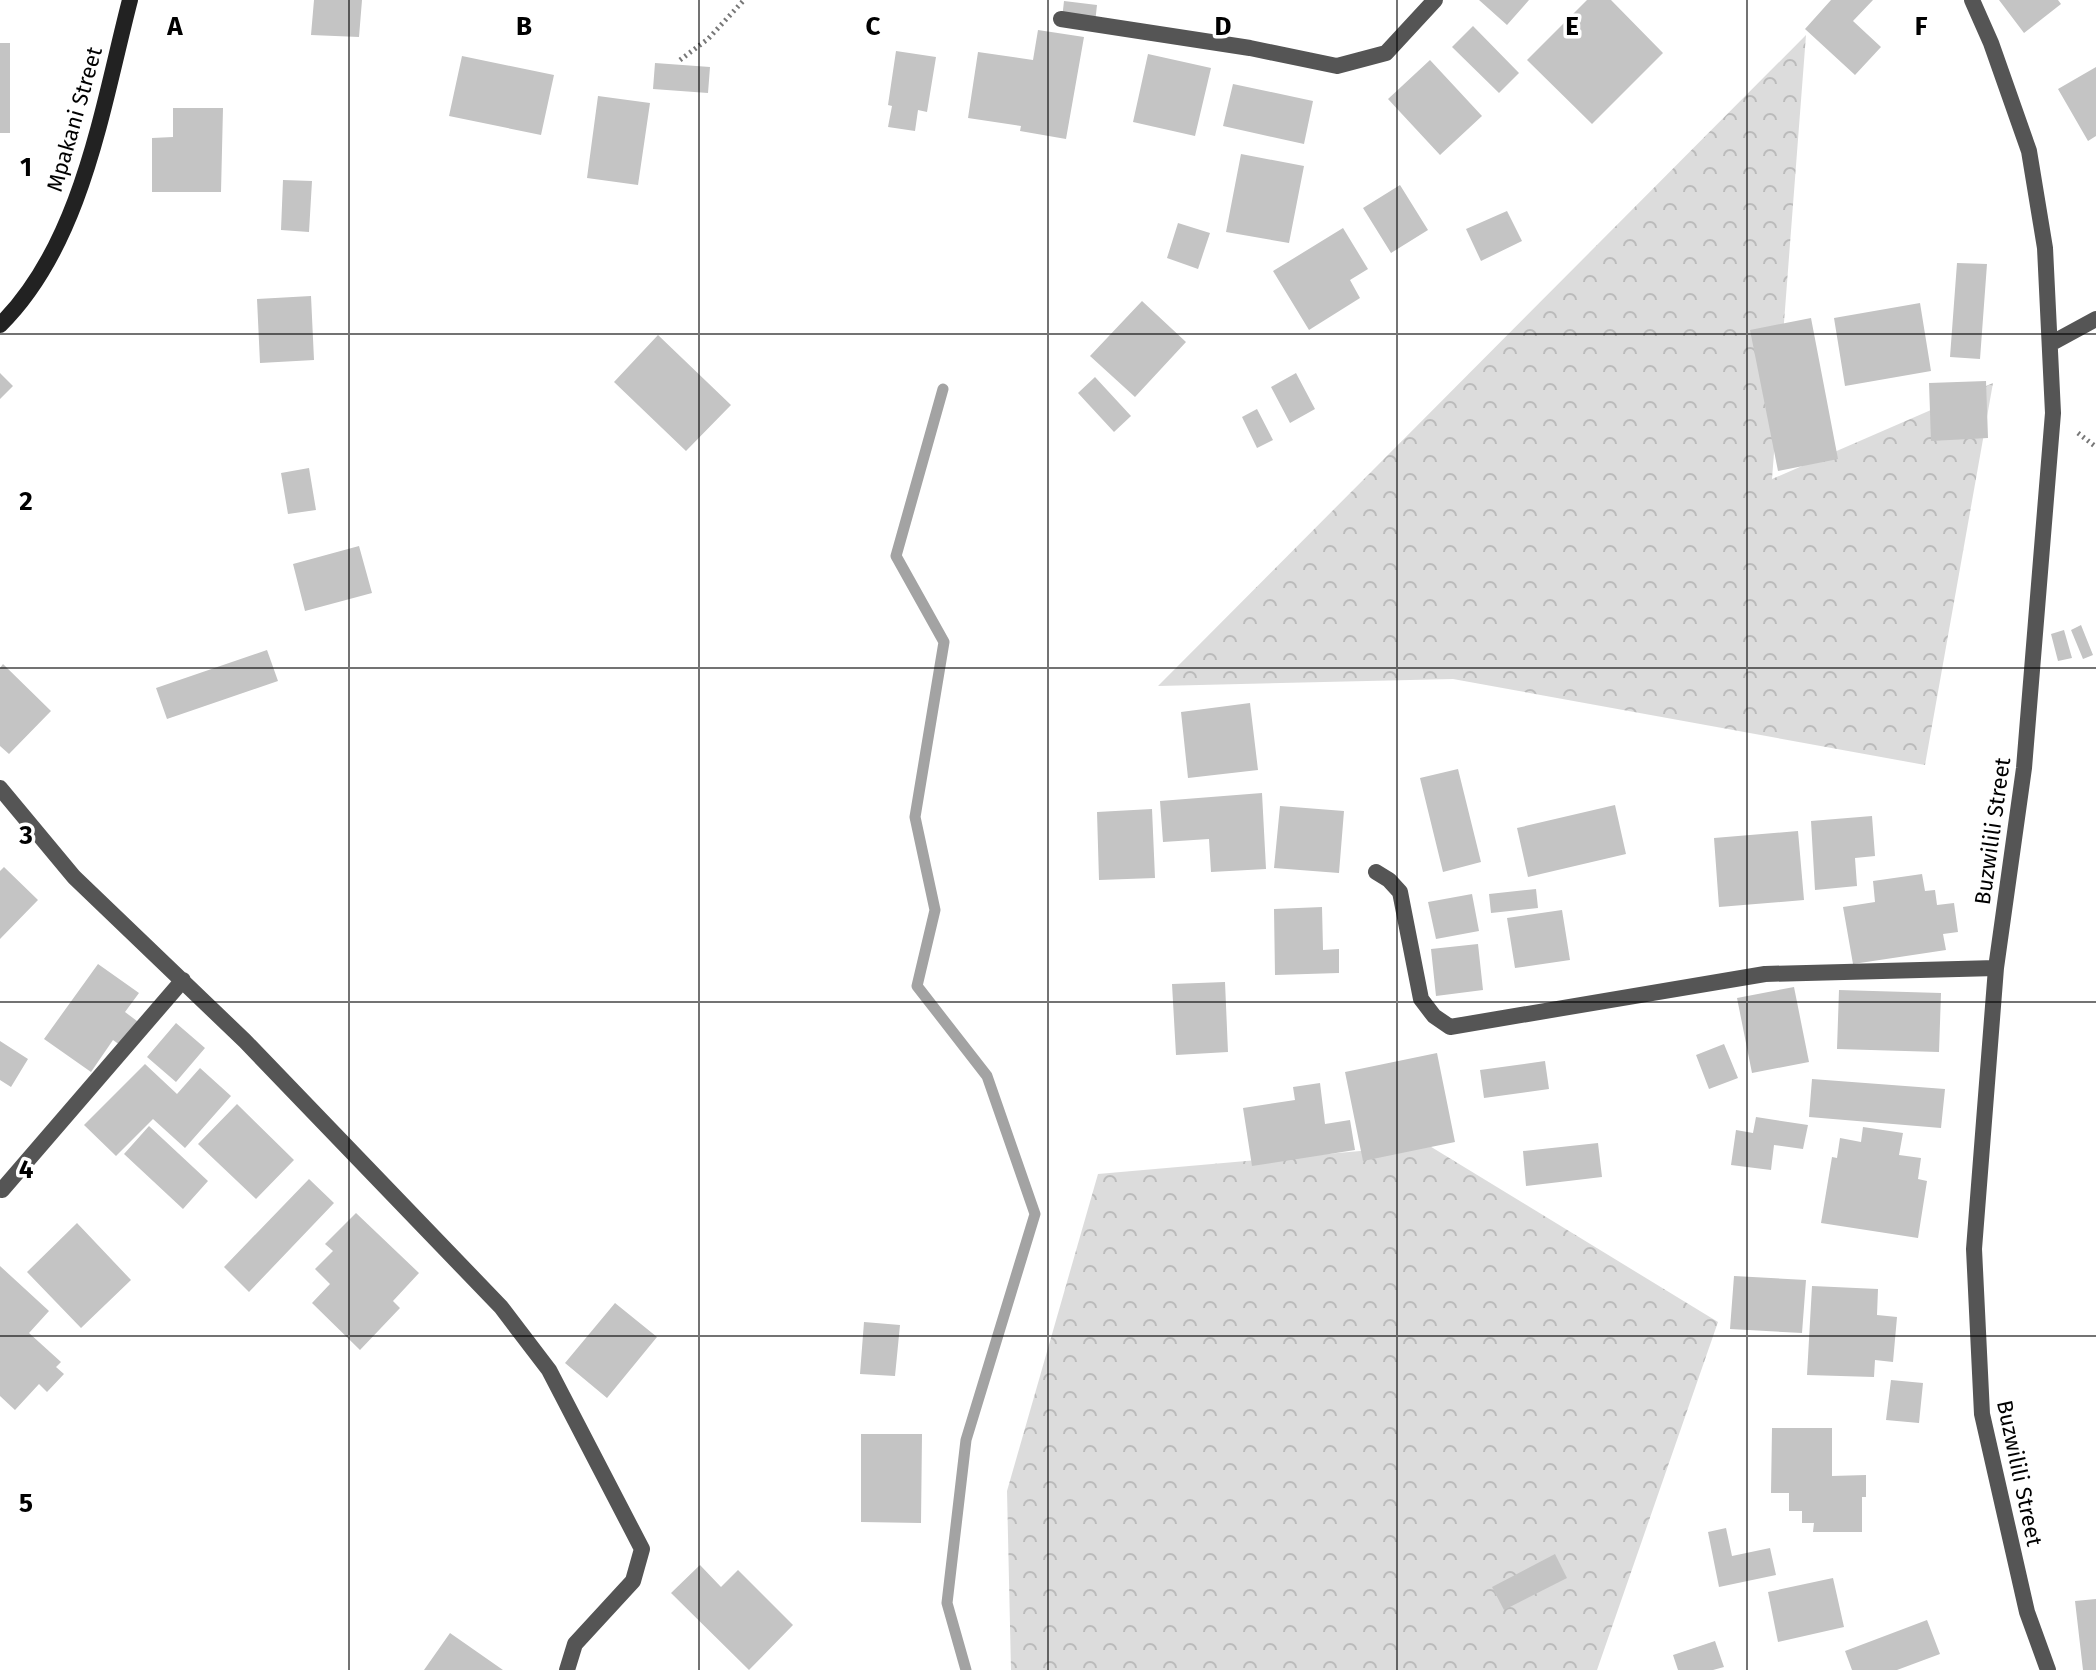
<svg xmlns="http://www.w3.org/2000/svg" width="2096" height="1670" font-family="'Fira Sans',sans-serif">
  <defs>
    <pattern id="forest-crowns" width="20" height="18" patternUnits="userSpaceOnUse" patternTransform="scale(2)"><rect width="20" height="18" fill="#dcdcdc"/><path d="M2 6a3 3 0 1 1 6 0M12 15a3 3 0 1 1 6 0" fill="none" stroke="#bbb"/></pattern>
  </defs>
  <rect width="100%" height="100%" fill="#fff"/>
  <path fill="url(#forest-crowns)" d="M1806,35L1772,479L1993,383L1925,765L1453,679L1158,686Z
    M1428,1145L1718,1322L1597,1670H1011L1007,1491L1098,1174Z"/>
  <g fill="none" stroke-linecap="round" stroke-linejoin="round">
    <path stroke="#a3a3a3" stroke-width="11" d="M943,389L896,556L944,642L915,817L935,910L917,986L987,1076L1035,1214L966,1440L947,1603L966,1670"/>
  </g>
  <path fill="#c4c4c4" d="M314,0H362L359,37L311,35Z
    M1479,0H1529L1507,25Z
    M1587,0H1611L1663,53L1592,124L1527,60Z
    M1831,0H1873L1853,21L1881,47L1855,75L1805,29Z
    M1999,0H2058L2061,4L2024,33Z
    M1064,1L1097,5L1095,23L1062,19Z
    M1473,26L1519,73L1499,93L1452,47Z
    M1038,30L1084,37L1066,139L1020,131L1021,126L968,118L978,52L1033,60Z
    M0,43H10V133H0Z
    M896,51L936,57L927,112L918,110L915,131L888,127L892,106L888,105Z
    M1148,54L1211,68L1195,136L1133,122Z
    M462,56L554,75L541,135L449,116Z
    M1430,60L1482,116L1440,155L1388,99Z
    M655,63L710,67L708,93L653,89Z
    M2096,67V136L2088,141L2058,89Z
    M1233,84L1313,101L1304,144L1223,126Z
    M598,96L650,103L638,185L587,178Z
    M173,108H223L221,192H152V138L173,137Z
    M1241,154L1304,166L1289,243L1226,232Z
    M283,180L312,181L309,232L281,230Z
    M1400,185L1428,230L1391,253L1363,208Z
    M1507,211L1522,241L1481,261L1466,229Z
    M1178,223L1210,233L1198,269L1167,258Z
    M1343,228L1368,269L1350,280L1360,298L1309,330L1273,271Z
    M1957,263L1987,264L1980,359L1950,357Z
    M311,296L314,360L260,363L257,299Z
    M1142,301L1186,342L1135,397L1090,356Z
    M1920,303L1931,371L1845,386L1834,318Z
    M1811,318L1838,459L1778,471L1750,330Z
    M658,335L731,405L686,451L614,382Z
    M0,373L13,386L0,399Z
    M1296,373L1315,409L1290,423L1271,387Z
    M1095,377L1131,416L1114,432L1078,393Z
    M1986,381L1988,438L1931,441L1929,383Z
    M1257,409L1273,440L1257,448L1242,417Z
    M309,468L316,510L288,514L281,473Z
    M359,546L372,593L305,611L293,564Z
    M2081,625L2093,655L2083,659L2071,630Z
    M2064,630L2072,658L2058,661L2051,634Z
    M267,650L278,681L167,719L156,688Z
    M3,664L51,711L9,754L0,746V668Z
    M1250,703L1258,770L1188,778L1181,712Z
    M1458,769L1481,862L1443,872L1420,778Z
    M1262,793L1266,869L1211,872L1209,839L1163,842L1160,801Z
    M1615,805L1626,854L1528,877L1517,828Z
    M1280,806L1344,811L1339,873L1274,868Z
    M1152,809L1155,878L1099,880L1097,812Z
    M1872,816L1875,856L1855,858L1857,886L1815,890L1811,821Z
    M1798,831L1804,900L1719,907L1714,838Z
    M4,867L38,900L0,939V871Z
    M1922,874L1925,891L1935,890L1937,905L1954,903L1958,932L1943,934L1946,950L1853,964L1843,907L1875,902L1873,881Z
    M1536,889L1538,908L1491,913L1489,894Z
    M1472,894L1479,931L1436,939L1428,902Z
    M1322,907L1323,950L1339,949V973L1275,975L1274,909Z
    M1562,910L1570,960L1515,968L1507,918Z
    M1478,944L1483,990L1436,996L1431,949Z
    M98,964L139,993L125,1012L141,1024L124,1048L113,1040L91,1072L44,1039Z
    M1225,982L1228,1052L1176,1055L1172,984Z
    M1794,987L1809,1062L1752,1073L1737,998Z
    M1839,990L1941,993L1939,1052L1837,1049Z
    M176,1023L205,1048L176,1082L147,1057Z
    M0,1041L28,1059L11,1087L0,1080Z
    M1724,1044L1738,1078L1709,1089L1696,1055Z
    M1437,1053L1455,1142L1363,1161L1345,1072Z
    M1545,1061L1549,1089L1484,1098L1480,1070Z
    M145,1064L177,1094L200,1068L231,1096L185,1148L153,1119L116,1156L84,1125Z
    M1812,1079L1945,1089L1941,1128L1809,1117Z
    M1320,1083L1325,1124L1350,1120L1355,1150L1252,1166L1243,1108L1295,1100L1293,1087Z
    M237,1104L294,1160L256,1199L198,1144Z
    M1756,1117L1808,1125L1803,1149L1774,1145L1771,1170L1731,1165L1736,1130L1753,1133Z
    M149,1126L208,1181L183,1209L124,1154Z
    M1863,1127L1903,1133L1899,1155L1921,1158L1918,1179L1927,1181L1918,1238L1821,1223L1832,1157L1837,1158L1840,1138L1861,1142Z
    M1598,1143L1602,1177L1526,1186L1523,1151Z
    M309,1179L334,1203L249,1292L224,1267Z
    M356,1213L419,1273L393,1301L400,1308L360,1350L312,1303L330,1284L315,1269L333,1251L325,1244Z
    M77,1223L131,1280L81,1328L27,1272Z
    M0,1266L49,1311L29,1333L61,1362L56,1367L64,1374L47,1392L39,1384L15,1410L0,1396Z
    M1734,1276L1806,1280L1802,1333L1730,1329Z
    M1812,1286L1878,1289L1877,1315L1897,1317L1893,1362L1875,1360L1874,1377L1807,1375Z
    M615,1303L657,1337L607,1398L565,1363Z
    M864,1322L900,1325L895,1376L860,1374Z
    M1891,1380L1923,1383L1919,1423L1886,1420Z
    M1772,1428H1832V1476L1866,1475V1497H1862V1532H1813L1814,1523H1802V1511H1789V1493H1771Z
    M861,1434H922L921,1523L861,1522Z
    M1726,1528L1732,1556L1770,1548L1776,1575L1719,1587L1708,1532Z
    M1555,1554L1567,1578L1504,1610L1492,1587Z
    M700,1565L721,1587L738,1570L793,1625L749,1670L671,1593Z
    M1833,1578L1844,1627L1778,1642L1768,1592Z
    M2096,1599V1670H2083L2075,1601Z
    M1927,1620L1940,1654L1897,1670H1852L1845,1651Z
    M450,1633L503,1670H424Z
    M1715,1641L1724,1667L1713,1670H1678L1673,1655Z"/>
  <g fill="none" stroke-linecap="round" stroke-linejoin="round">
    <path stroke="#777" stroke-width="5" stroke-dasharray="2 4" stroke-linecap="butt" d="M680,60L708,39L744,0
      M2078,433L2096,447"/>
    <path stroke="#555" stroke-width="16" d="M1972,0L1991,43L2029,151L2045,248L2053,413L2024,768L1996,968L1974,1249L1982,1414L2027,1612L2048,1670
      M1061,19L1250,48L1337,66L1386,53L1435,0
      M2050,344L2096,319
      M0,788L74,877L245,1041L501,1307L549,1370L642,1549L633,1581L575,1644L567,1670
      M1376,872L1389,880L1400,892L1421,999L1434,1016L1450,1027L1765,974L1996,968
      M2,1190L183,980"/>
    <path stroke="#222" stroke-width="16" d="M0,325C82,244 102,108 130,0"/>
  </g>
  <path fill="none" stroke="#000" stroke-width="2" stroke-opacity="0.55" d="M349,0V1670M699,0V1670M1048,0V1670M1397,0V1670M1747,0V1670M0,334H2096M0,668H2096M0,1002H2096M0,1336H2096"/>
  <g text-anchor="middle" stroke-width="7" stroke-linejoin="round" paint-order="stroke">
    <g font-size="22" fill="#000" stroke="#fff">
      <text transform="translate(74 119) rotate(-74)" y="8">Mpakani Street</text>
      <text transform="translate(1992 831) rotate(-82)" y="8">Buzwilili Street</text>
      <text transform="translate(2020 1473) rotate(78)" y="8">Buzwilili Street</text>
    </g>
  </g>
  <g font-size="26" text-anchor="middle" font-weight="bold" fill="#000" stroke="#fff" stroke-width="7" stroke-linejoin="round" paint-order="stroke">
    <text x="175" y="35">A</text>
    <text x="524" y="35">B</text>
    <text x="873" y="35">C</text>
    <text x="1223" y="35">D</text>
    <text x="1572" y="35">E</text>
    <text x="1921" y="35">F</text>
    <text x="26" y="176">1</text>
    <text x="26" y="510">2</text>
    <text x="26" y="844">3</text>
    <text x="26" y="1178">4</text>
    <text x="26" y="1512">5</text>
  </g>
</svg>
